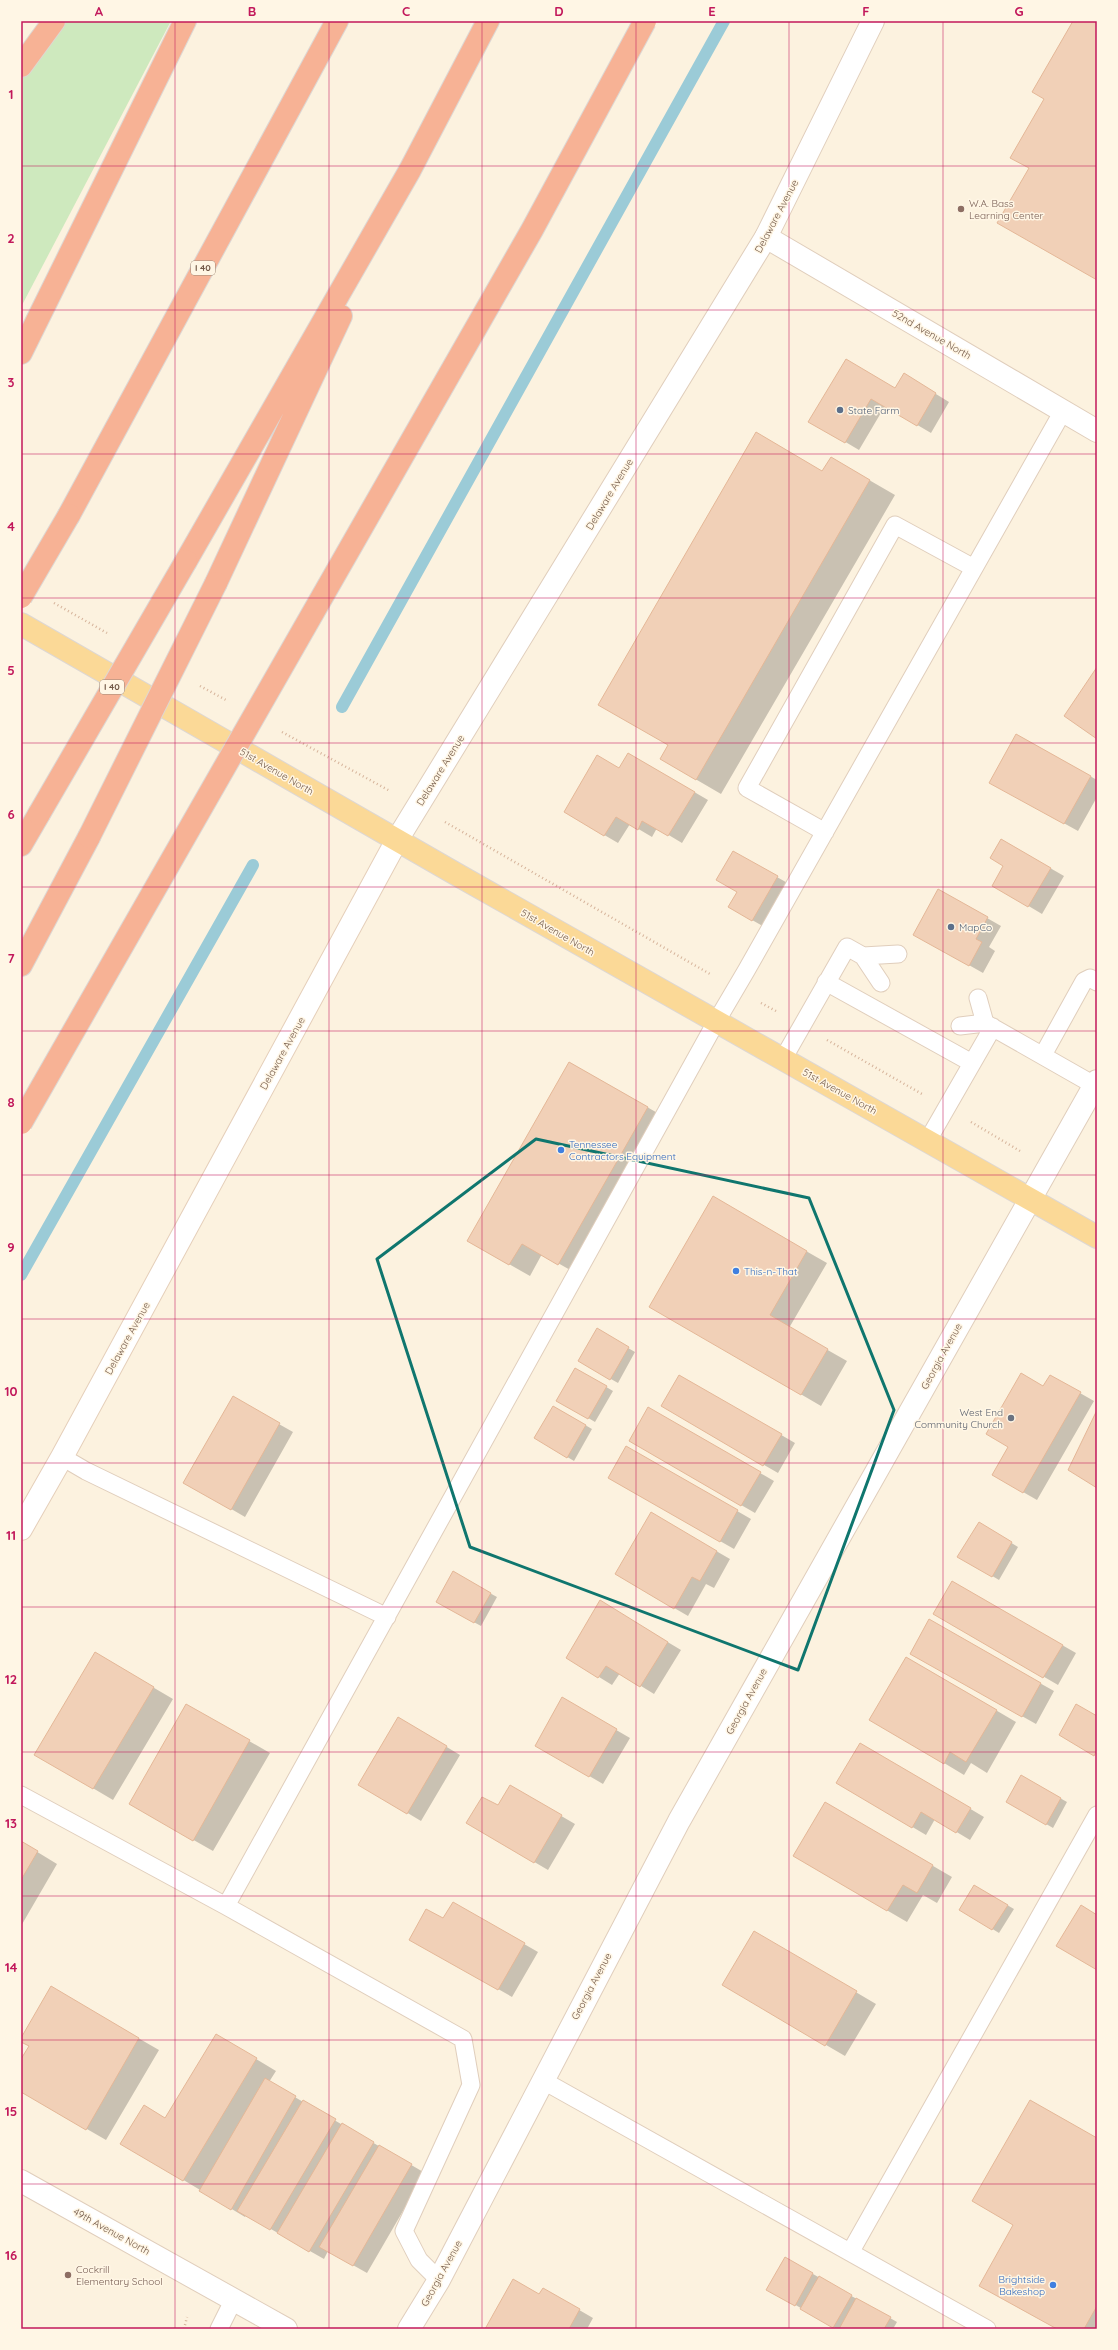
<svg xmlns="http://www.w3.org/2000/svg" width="1118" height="2350" font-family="Quicksand,sans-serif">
  <rect width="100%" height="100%" fill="#fcf2df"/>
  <path fill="#cee9be" d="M43,21H171L21,307V61Z"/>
  <path fill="#0003" d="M859,368L899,392L918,383L949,402L931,433L885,406L859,450L810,421Z
    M823,472L857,473L895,495L721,794L661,759Z
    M1017,735L1097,780V797L1078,831L1004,790Z
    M629,754L708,800L682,843L657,828L652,837L630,824L618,843L565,812L620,770Z
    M1001,840L1064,876L1042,914L993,885L1005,866Z
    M733,852L791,885L766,928L729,907L739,891Z
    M938,890L1001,926L989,947L995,951L983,973L928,942Z
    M570,1063L668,1119L579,1275L542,1254L530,1276L468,1241Z
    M713,1198L827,1263L789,1328L847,1361L821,1406L650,1306Z
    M597,1330L635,1352L618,1383L579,1361Z
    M576,1369L613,1391L595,1422L558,1400Z
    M680,1376L795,1443L778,1473L663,1406Z
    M1050,1376L1094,1401L1037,1500L993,1475Z
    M233,1398L293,1432L245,1517L185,1482Z
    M554,1407L592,1429L574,1461L536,1438Z
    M649,1409L774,1481L755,1513L630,1441Z
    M626,1447L751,1519L734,1549L609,1478Z
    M652,1514L730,1559L714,1588L706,1584L688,1616L616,1574Z
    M979,1523L1018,1547L999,1580L959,1556Z
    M453,1573L497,1597L481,1626L437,1602Z
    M952,1582L1076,1653L1058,1685L935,1613Z
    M614,1610L681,1650L654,1694L620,1673L612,1685L599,1677Z
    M929,1621L1054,1691L1036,1724L911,1653Z
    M907,1658L1016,1722L987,1773L971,1763L964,1775L871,1719Z
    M115,1665L173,1699L113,1800L35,1754Z
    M563,1699L630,1738L603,1784L536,1745Z
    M186,1705L270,1753L213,1851L130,1804Z
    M412,1726L460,1755L421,1821L359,1784Z
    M861,1744L984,1817L970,1840L935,1819L926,1835L838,1783Z
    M1021,1776L1067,1802L1053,1828L1007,1801Z
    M510,1786L575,1824L548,1870L468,1823L498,1807Z
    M825,1803L952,1877L937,1903L923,1895L907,1922L794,1856Z
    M21,1842L57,1864L21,1926Z
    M974,1886L1014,1909L999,1933L960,1909Z
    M453,1903L538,1952L512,1997L410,1939L444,1920Z
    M754,1932L876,2004L845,2056L723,1985Z
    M51,1988L159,2050L106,2140L21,2091V2061L30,2046L21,2040Z
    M236,2047L276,2071L269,2082L425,2173L367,2273L328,2251L324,2259L246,2215L245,2217L122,2143L166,2119Z
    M1097,2139V2329H1058Z
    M785,2258L897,2322L893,2329H837L768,2289Z
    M543,2289L593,2318L587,2329H486L539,2295Z"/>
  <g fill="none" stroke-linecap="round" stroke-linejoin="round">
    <path stroke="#9bcbd7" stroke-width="12" d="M342,707L724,21
      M21,1275L253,865"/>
  </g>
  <path fill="#f1d0b7" stroke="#e4b797" d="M1073,21H1097V280L997,223L1029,168L1010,158L1044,99L1032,92Z
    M846,359L895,388L904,373L936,393L917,426L871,399L845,443L808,422Z
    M756,432L822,471L831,457L870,480L696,780L660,759L668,745L598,705Z
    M1097,667V739L1064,716Z
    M1016,734L1091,776L1064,824L989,783Z
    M628,753L695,792L668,836L642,821L638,830L616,817L604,836L564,812L597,755L619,768Z
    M1001,839L1051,868L1028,907L992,886L1003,866L990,858Z
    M733,851L778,876L752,921L728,907L737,892L716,880Z
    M938,889L988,917L976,939L982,942L969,966L913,935Z
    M569,1062L648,1107L558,1265L522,1244L509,1265L467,1241Z
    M713,1196L807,1251L770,1315L828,1349L801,1395L649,1307Z
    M597,1328L629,1347L610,1380L578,1361Z
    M575,1368L607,1386L588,1419L556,1401Z
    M1021,1373L1043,1386L1050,1375L1081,1392L1023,1493L992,1475L1008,1447L986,1434Z
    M679,1375L782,1434L763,1466L661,1406Z
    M233,1396L280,1423L231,1510L183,1483Z
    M553,1406L586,1425L567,1458L534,1438Z
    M648,1407L761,1472L741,1506L629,1441Z
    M1097,1410V1488L1068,1470Z
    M626,1446L738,1510L720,1542L608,1478Z
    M651,1512L717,1551L700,1581L692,1577L674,1609L615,1574Z
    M979,1522L1012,1542L992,1577L957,1557Z
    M453,1571L491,1593L474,1623L436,1602Z
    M952,1581L1063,1645L1043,1678L933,1614Z
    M600,1600L668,1642L640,1687L606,1666L598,1678L566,1658Z
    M929,1619L1041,1683L1022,1717L910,1654Z
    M95,1652L154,1687L93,1789L34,1755Z
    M906,1657L997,1710L966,1762L950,1752L944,1764L869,1720Z
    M562,1697L617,1729L589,1777L535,1746Z
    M186,1704L250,1740L193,1841L129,1804Z
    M1076,1704L1097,1716V1750L1094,1756L1059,1735Z
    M398,1717L447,1746L407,1814L358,1785Z
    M860,1743L971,1808L956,1833L921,1812L912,1828L836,1783Z
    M1021,1775L1061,1798L1046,1825L1006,1802Z
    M510,1785L562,1815L534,1863L466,1823L482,1797L498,1805Z
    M825,1802L933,1865L917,1893L903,1885L887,1911L793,1856Z
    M21,1841L38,1851L21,1880Z
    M974,1885L1008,1905L992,1930L959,1910Z
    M453,1902L525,1943L498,1990L409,1940L426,1909L443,1918Z
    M1081,1905L1097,1915V1970L1056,1946Z
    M754,1931L857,1991L825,2046L722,1985Z
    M51,1986L139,2038L86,2130L21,2092V2059L29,2046L21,2042V2038Z
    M216,2034L257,2058L183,2181L120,2144L144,2105L165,2118Z
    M265,2078L296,2096L231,2210L199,2191Z
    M303,2100L336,2119L270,2230L237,2211Z
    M1030,2100L1097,2138V2306L1084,2329H1057L979,2286L1013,2225L972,2201Z
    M342,2123L374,2142L309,2252L277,2233Z
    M379,2145L412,2164L353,2266L319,2247Z
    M785,2257L813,2273L795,2306L766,2290Z
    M819,2276L852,2295L833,2328L800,2309Z
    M513,2279L539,2294L543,2288L580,2309L569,2329H485Z
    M856,2298L891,2317L884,2329H839Z"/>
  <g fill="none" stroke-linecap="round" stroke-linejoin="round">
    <defs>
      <path id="service" d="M825,832L747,788L895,525L974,568
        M826,982L972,1063
        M881,983L863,956L898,954
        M978,998L985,1023L1094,1085
        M960,1026L985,1023
        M1043,1055L1084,981L1090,978L1097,982
        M783,1059L847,947L863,956
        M928,1140L993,1027
        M62,1457L86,1471L387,1617
        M21,1795L226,1906L463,2039L471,2085L404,2231L419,2260L439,2280
        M226,1906L716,1022L746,971L1063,411
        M542,2080L987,2329
        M851,2251L1097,1815
        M219,2329L234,2299"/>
      <path id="minor" d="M766,237L1097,431
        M21,2181L286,2329
        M409,2329L439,2280L679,1821L1097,1081"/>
      <path id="tertiary" d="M397,840L766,237L873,21"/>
      <path id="secondary" d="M21,1529L62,1457L397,840"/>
      <path id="primary" d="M21,624L456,874L1097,1237"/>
      <path id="motorway" d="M21,66L54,21
        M21,353L185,21
        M69,515L337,21
        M186,561L410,170L488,21
        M216,583L341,316
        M21,845L39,814
        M21,965L89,837"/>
    </defs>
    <use href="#service" stroke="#e0cebc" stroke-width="19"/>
    <use href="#minor" stroke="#e0cebc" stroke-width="24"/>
    <use href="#tertiary" stroke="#e0cebc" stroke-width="24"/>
    <use href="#secondary" stroke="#e5cfba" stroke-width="24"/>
    <use href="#primary" stroke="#ddd7d3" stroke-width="24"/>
    <use href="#motorway" stroke="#ddd7d3" stroke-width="24"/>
    <path stroke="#d6b49b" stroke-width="2.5" stroke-dasharray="1 3" stroke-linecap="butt" d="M54,603L107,633
      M200,686L226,700
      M282,732L390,791
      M445,822L710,974
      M761,1003L776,1011
      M827,1040L922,1094
      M971,1122L1020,1151
      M184,2329L187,2317"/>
    <use href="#service" stroke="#fff" stroke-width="17"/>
    <use href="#minor" stroke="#fff" stroke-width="22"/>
    <use href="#tertiary" stroke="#fff" stroke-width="22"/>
    <use href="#secondary" stroke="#fff" stroke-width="22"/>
    <use href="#primary" stroke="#fbd997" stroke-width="22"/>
    <use href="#motorway" stroke="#f7b295" stroke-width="22"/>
    <defs>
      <path id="motorway-bridge" d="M21,597L69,515
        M39,814L186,561
        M89,837L216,583
        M21,1123L532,230L645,21"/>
    </defs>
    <use href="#motorway-bridge" stroke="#ddd7d3" stroke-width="24" stroke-linecap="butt"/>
    <use href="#motorway-bridge" stroke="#f7b295" stroke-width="22"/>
  </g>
  <path fill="none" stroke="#0f766e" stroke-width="3" stroke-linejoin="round" d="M536,1139L809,1198L894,1410L798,1670L470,1547L377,1259Z"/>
  <path fill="none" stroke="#c2185b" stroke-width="1" stroke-opacity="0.55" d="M175,21V2329M329,21V2329M482,21V2329M636,21V2329M789,21V2329M943,21V2329M21,166H1097M21,310H1097M21,454H1097M21,598H1097M21,743H1097M21,887H1097M21,1031H1097M21,1175H1097M21,1319H1097M21,1463H1097M21,1607H1097M21,1752H1097M21,1896H1097M21,2040H1097M21,2184H1097"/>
  <g fill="#8d6e63" stroke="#fff6e5" stroke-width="1.5">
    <circle cx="961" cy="209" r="4"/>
    <circle cx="68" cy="2275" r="4"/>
  </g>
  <g fill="#5c6f8a" stroke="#fff6e5" stroke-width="1.5">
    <circle cx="840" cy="410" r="4"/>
    <circle cx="951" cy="927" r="4"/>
  </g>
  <g fill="#3f7fe0" stroke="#fff6e5" stroke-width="1.5">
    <circle cx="561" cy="1150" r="4"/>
    <circle cx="736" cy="1271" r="4"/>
    <circle cx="1053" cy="2285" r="4"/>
  </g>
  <circle fill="#6b7280" stroke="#fff6e5" stroke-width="1.5" cx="1011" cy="1418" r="4"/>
  <g text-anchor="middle" stroke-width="3" stroke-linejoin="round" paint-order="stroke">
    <g fill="#fff6e5" stroke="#9c8776" stroke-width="1">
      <rect x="191" y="261" width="24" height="14" rx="3"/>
      <rect x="100" y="680" width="24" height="14" rx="3"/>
    </g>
    <g font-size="9" font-weight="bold" fill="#725847">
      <text x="203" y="271">I 40</text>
      <text x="112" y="690">I 40</text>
    </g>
    <g font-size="10" fill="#785e54" stroke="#fff6e5" text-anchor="start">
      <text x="969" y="207">W.A. Bass<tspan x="969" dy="12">Learning Center</tspan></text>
      <text x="76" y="2273">Cockrill<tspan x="76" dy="12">Elementary School</tspan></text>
    </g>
    <g font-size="10" fill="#725847" stroke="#fff6e5">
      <text transform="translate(776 216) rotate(-62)" y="4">Delaware Avenue</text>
      <text transform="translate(932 334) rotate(30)" y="4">52nd Avenue North</text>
      <text transform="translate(609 494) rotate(-59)" y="4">Delaware Avenue</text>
      <text transform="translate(440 770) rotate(-58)" y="4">Delaware Avenue</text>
      <text transform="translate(277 771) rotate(30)" y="4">51st Avenue North</text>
      <text transform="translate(558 932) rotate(30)" y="4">51st Avenue North</text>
      <text transform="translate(282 1053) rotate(-61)" y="4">Delaware Avenue</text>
      <text transform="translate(840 1091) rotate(29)" y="4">51st Avenue North</text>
      <text transform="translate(127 1338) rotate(-61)" y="4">Delaware Avenue</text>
      <text transform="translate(941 1356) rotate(-61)" y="4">Georgia Avenue</text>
      <text transform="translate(746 1701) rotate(-61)" y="4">Georgia Avenue</text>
      <text transform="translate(591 1986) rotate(-62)" y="4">Georgia Avenue</text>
      <text transform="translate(112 2231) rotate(29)" y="4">49th Avenue North</text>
      <text transform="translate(441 2273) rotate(-61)" y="4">Georgia Avenue</text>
    </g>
    <g font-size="10" fill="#4e5e75" stroke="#fff6e5" text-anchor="start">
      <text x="848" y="414">State Farm</text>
      <text x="959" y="931">MapCo</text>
    </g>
    <g font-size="10" fill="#366cbe" stroke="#fff6e5" text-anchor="start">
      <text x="569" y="1148">Tennessee<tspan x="569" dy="12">Contractors Equipment</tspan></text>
      <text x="744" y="1275">This-n-That</text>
      <text x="1045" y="2283" text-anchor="end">Brightside<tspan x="1045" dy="12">Bakeshop</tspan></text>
    </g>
    <g font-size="10" fill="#5b616d" stroke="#fff6e5" text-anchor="end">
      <text x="1003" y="1416">West End<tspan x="1003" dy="12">Community Church</tspan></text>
    </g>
  </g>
  <rect width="1118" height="2350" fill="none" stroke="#fff6e5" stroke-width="44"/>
  <rect x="22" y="22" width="1074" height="2306" fill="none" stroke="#c2185b" stroke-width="1.5"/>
  <g font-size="13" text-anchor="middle" font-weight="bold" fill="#c2185b">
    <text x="99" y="16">A</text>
    <text x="252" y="16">B</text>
    <text x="406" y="16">C</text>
    <text x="559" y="16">D</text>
    <text x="712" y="16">E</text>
    <text x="866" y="16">F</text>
    <text x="1019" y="16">G</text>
    <text x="11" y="99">1</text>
    <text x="11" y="243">2</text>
    <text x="11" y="387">3</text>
    <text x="11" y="531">4</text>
    <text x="11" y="675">5</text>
    <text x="11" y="819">6</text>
    <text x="11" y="963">7</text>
    <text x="11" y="1107">8</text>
    <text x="11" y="1252">9</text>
    <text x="11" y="1396">10</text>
    <text x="11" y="1540">11</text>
    <text x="11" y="1684">12</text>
    <text x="11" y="1828">13</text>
    <text x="11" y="1972">14</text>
    <text x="11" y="2116">15</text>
    <text x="11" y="2260">16</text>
  </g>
</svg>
